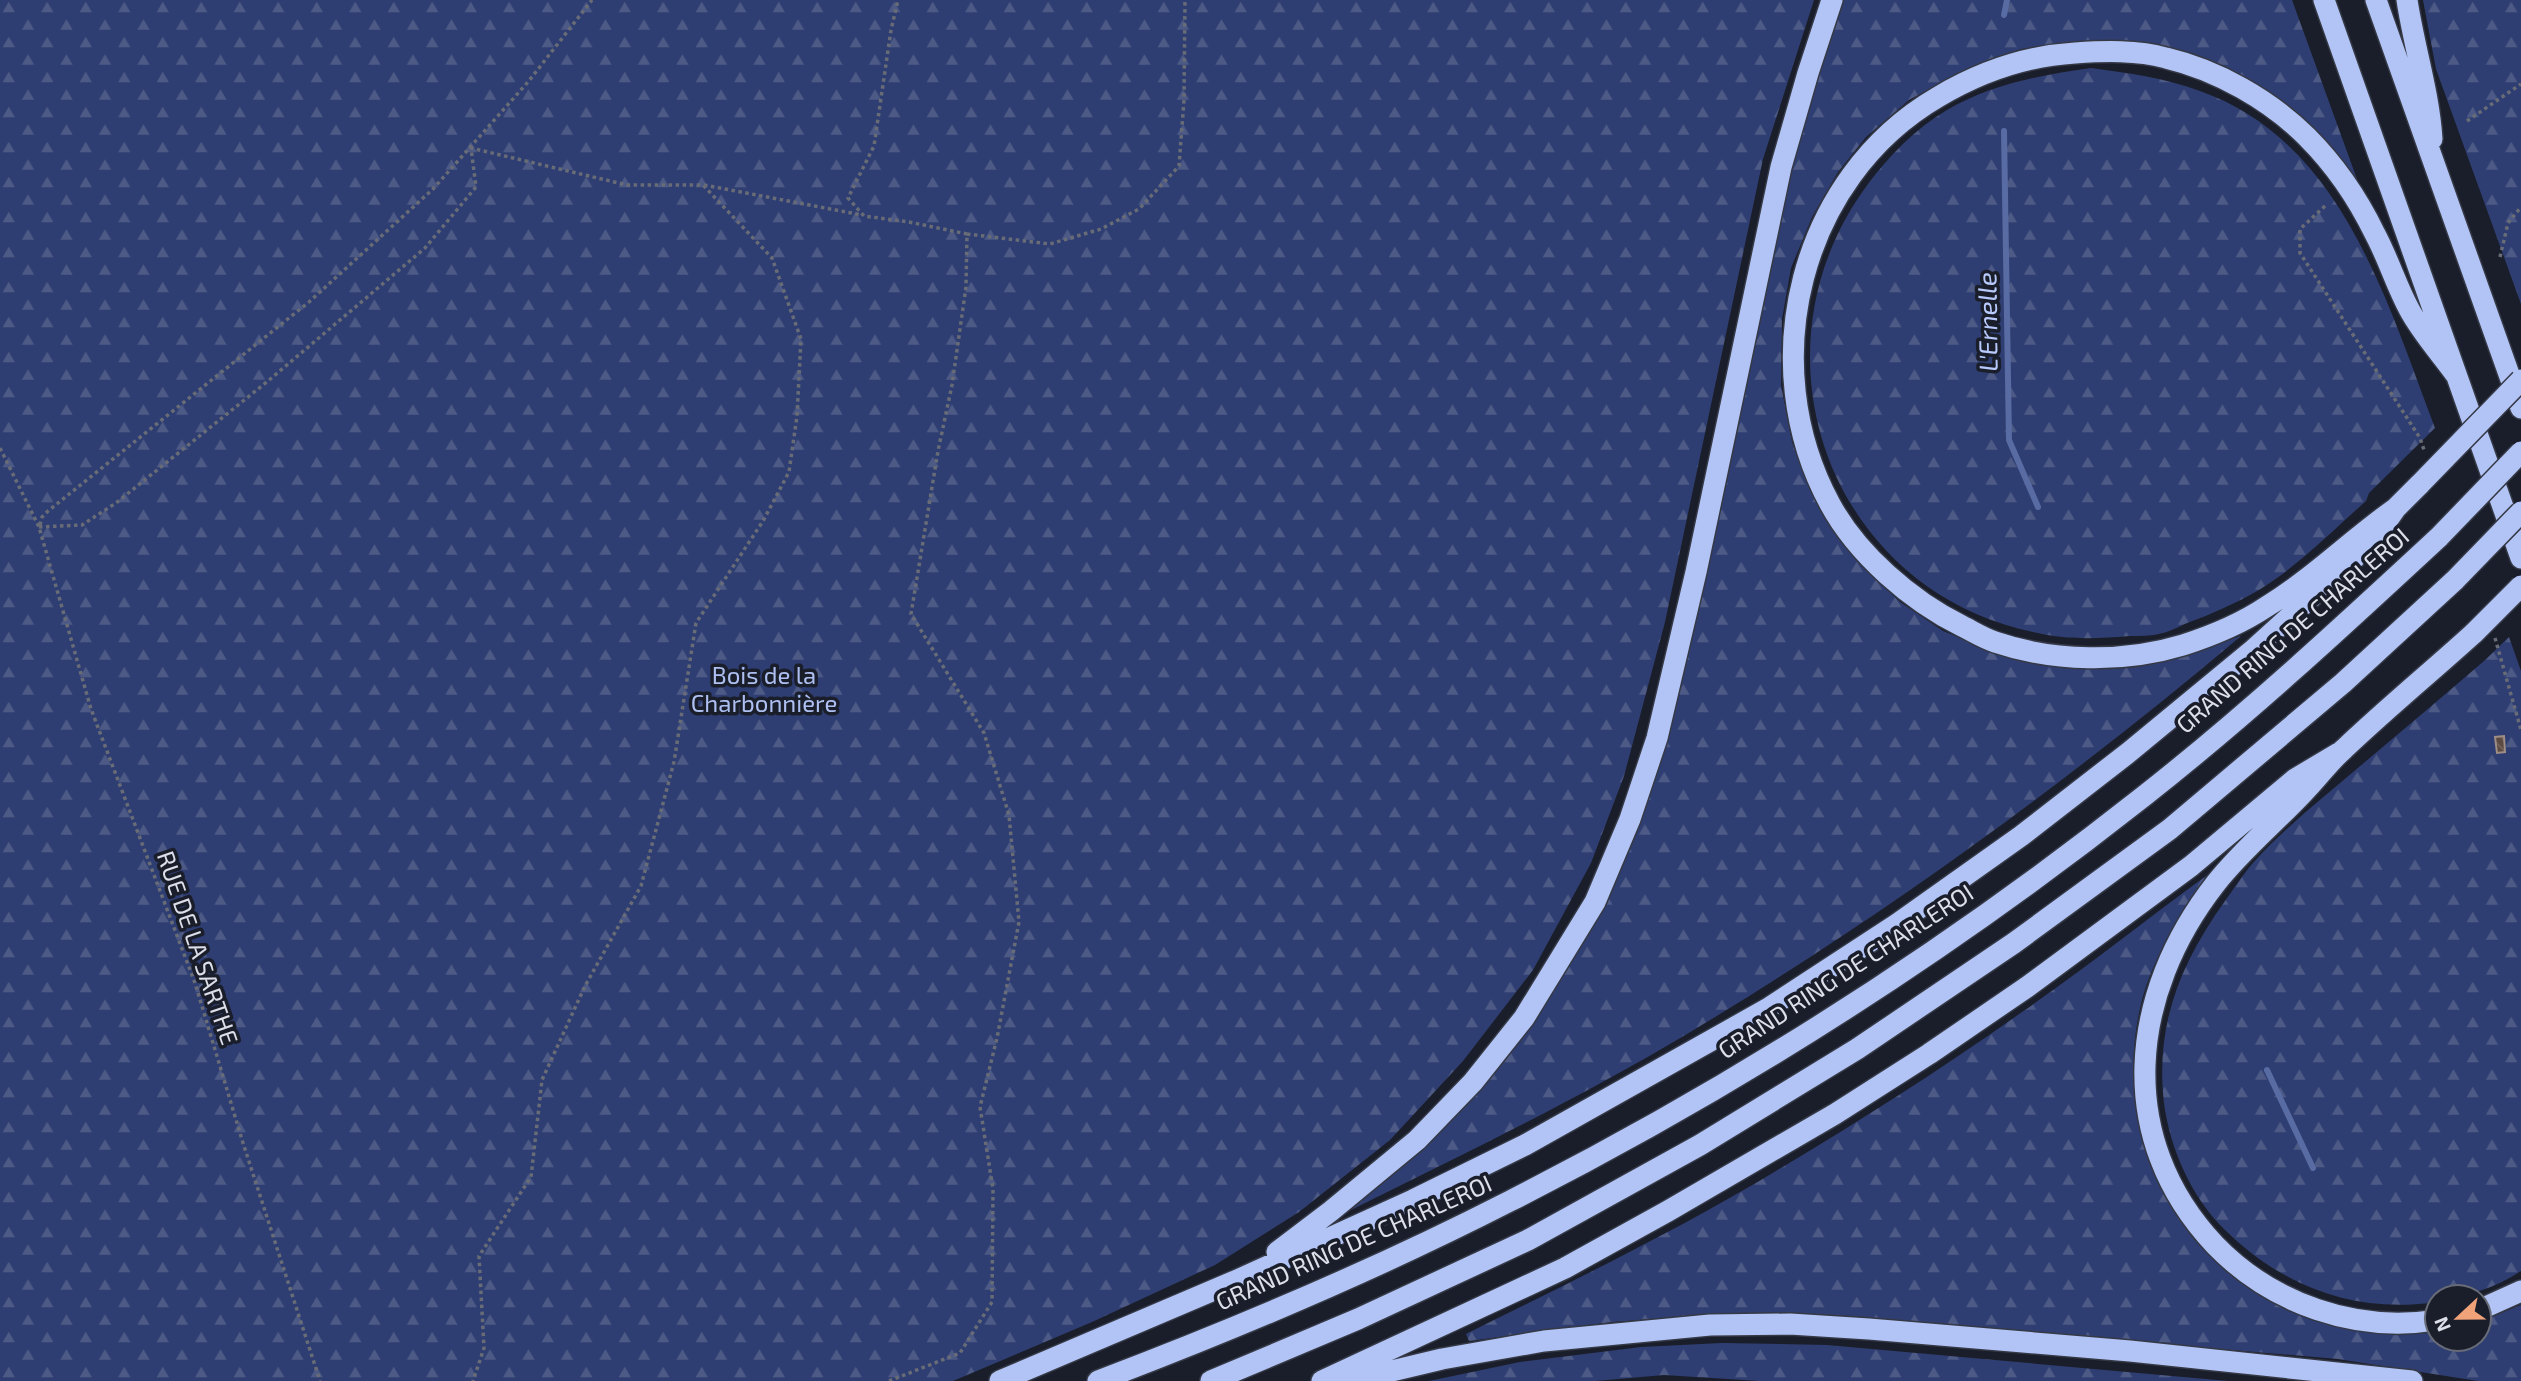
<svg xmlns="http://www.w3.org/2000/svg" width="2521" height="1381" font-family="'Exo 2',sans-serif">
  <defs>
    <pattern id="forest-firs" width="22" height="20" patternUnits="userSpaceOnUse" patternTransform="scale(1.75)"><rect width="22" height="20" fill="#2f3e72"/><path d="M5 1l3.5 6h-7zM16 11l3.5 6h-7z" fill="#4d5a86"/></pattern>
    <pattern id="building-back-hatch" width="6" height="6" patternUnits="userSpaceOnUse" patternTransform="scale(1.75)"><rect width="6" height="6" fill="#5a4a42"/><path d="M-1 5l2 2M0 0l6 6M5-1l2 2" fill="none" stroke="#71645d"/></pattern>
  </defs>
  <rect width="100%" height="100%" fill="#1a1e2b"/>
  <path fill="url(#forest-firs)" d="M0,0H1814L1763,159L1665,622L1624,776L1591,863L1533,970L1463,1061L1390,1140L1299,1212L1215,1265L1092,1322L953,1381H0Z
    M1843,0H2292L2358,182L2321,137L2270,95L2118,43L2077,42L2021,49L1967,69L1909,100L1866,137L1838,172L1812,217L1791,268L1782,319L1781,385L1792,442L1810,490L1834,530L1861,565L1900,602L1943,631L1992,651L2194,652L2241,636C2067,783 1882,917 1687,1034C1578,1099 1464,1154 1351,1210L1410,1158L1620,867L1786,183L1815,84Z
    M2423,0H2521V304L2436,69Z
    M2091,68C2129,73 2165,78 2200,91C2342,141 2387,302 2435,428L2369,493L2366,501C2332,531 2298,566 2259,590C2236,603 2212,614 2187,623C2178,627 2169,632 2159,634C2150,636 2139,636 2129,636C2094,639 2067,640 2033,632C1828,589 1744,350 1868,184C1889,156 1916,128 1947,110C1991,84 2041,75 2091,68Z
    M2509,637L2521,671V1271C2495,1288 2468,1297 2437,1297V1302C2356,1314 2283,1287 2225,1230C2192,1198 2170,1149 2164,1103C2155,1025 2180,964 2225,901C2234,889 2243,874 2253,863C2285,827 2323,798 2359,767C2401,732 2443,696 2484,661Z
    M2210,873C2182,914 2153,955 2141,1004C2110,1130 2179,1268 2301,1316C2345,1333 2391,1335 2437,1331V1339H2479V1322L2521,1305V1381H2478L2338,1359L1827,1316L1704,1315L1612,1322L1469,1341L1466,1334C1571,1282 1676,1231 1776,1171C1860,1121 1943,1068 2022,1012C2086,968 2147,919 2210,873Z
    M1722,1343L1827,1345L2228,1381H1760L1664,1375L1595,1381H1429L1520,1362L1641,1347Z"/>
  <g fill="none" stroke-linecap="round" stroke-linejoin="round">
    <path stroke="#586ba2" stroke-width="6" d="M2004,15L2007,0
      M2004,131L2009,440L2038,507
      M2267,1070L2313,1168"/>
  </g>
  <path fill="url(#building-back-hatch)" stroke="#9e8d84" stroke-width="2" d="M2504,736L2505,752L2497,753L2495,737Z"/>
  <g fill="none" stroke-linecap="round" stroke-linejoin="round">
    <defs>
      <path id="highway" d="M2324,0L2521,558
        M2376,0L2521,408
        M2407,0C2414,47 2429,92 2432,139
        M2396,508C2352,539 2312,579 2266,607C2242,623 2211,636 2183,645C2124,663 2054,662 1995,642C1983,638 1972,631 1962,626C1911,601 1857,554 1830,504C1754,364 1799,178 1938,97C1980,72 2026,56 2075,53C2105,51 2137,50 2166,58C2217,70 2270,100 2307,137C2335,165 2358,199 2375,234C2388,258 2396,285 2409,309C2421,332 2441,354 2456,375
        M1277,1252L1331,1211L1417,1140L1473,1082L1524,1018L1595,902L1630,819L1657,738L1696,572L1781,167L1808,73L1832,0
        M2479,1310L2521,1291
        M2437,1320C2356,1333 2272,1304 2215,1245C2114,1138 2129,994 2216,883C2242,850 2275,823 2304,792C2318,778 2329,762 2344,749C2386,709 2431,672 2474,633
        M1000,1381L1235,1281L1413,1200L1525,1145L1767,1009L1897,924L2021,836L2128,753L2254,649L2372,542L2396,508L2420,484
        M1098,1381C1238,1328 1377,1269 1510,1201C1733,1088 1948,951 2144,796C2247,715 2343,626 2439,537
        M1211,1381L1358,1319L1528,1240L1700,1145L1857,1049L2014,943L2170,829L2343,683L2455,580
        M1322,1381L1565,1268L1668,1211L1835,1114L1929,1054L2027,987L2191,866L2295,779L2342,751
        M1350,1381L1442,1359L1544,1341L1710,1325L1790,1324L1869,1329L2130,1351L2412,1381"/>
    </defs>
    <use href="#highway" stroke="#353946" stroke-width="24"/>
    <path stroke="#686c77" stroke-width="3.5" stroke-dasharray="3.5 3.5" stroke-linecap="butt" d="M2467,121L2521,84
      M704,185L862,215
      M2325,206L2300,229V253L2420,438L2424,450
      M967,234L1050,244L1101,229L1139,209L1179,166L1184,100L1185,0
      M2500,257L2508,223L2521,207
      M0,448L39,527L91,709L195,983L243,1143L320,1381
      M40,525L42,517L48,511L309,302L433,189L528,82L592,0
      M39,527L82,525L116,503L268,381L425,248L476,187L471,148L627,185H703L772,258L801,339L797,416L789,472L763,521L696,623L674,762L641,886L585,986L542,1080L531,1177L479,1256L484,1348L473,1381
      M2495,638L2521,730
      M889,1381L960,1353L992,1302L993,1189L980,1107L997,1038L1019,922L1009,815L984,733L911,614L938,451L952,385L966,287L967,234L909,222L864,216L848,198L874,146L891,30L898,0"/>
    <use href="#highway" stroke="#b2c4f5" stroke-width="21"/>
    <defs>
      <path id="highway-bridge" d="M2420,484L2521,380
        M2439,537L2521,452
        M2455,580L2521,512
        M2474,633L2521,586"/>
    </defs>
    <use href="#highway-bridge" stroke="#353946" stroke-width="24" stroke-linecap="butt"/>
    <use href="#highway-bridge" stroke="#b2c4f5" stroke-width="21"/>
  </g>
  <g text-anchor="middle" stroke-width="7" stroke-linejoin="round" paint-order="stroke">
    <g font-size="24" fill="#dde0e9" stroke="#1a1e2b">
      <text transform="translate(2293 631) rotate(-41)" y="8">GRAND RING DE CHARLEROI</text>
      <text transform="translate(197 948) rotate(71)" y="8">RUE DE LA SARTHE</text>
      <text transform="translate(1846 972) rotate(-33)" y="8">GRAND RING DE CHARLEROI</text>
      <text transform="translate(1354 1243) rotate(-24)" y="8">GRAND RING DE CHARLEROI</text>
    </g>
    <g font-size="24" fill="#aec0f1" stroke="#1a1e2b">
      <text x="764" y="684">Bois de la<tspan x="764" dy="28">Charbonnière</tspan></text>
    </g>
    <g font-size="26" font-style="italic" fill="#b8cafc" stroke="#1a1e2b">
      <text transform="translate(1988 322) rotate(-91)" y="9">L'Ernelle</text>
    </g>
  </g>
  <g transform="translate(2458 1318) rotate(248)"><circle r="33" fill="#1a1e2b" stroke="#686c77" stroke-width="2"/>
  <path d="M0-5L12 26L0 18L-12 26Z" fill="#f0a279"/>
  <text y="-10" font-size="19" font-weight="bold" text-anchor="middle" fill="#dde0e9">N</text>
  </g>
</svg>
